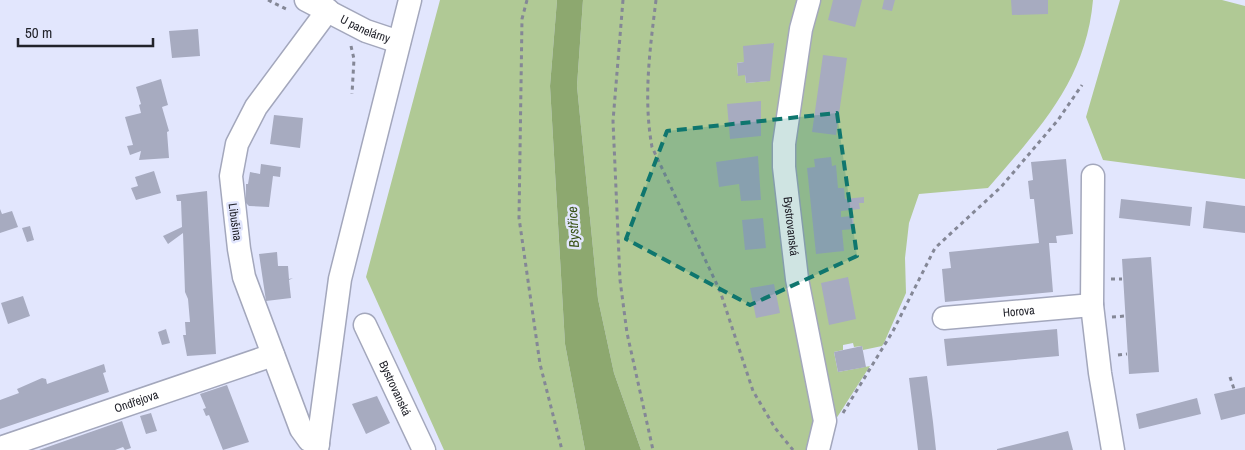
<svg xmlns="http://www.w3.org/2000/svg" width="1245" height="450" font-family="'Archivo Narrow',sans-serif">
  <rect width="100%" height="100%" fill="#e2e6fd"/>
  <path fill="#b0c995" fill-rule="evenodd" d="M440,0H557L550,86L565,344L585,450H444L366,277Z
    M583,0H798L776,149L818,450H641L614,373L598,299L577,86ZM773,43L768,81L746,83L745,75H738L737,63L744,62Z
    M818,0H1093C1086,81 1038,130 988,188L919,194L909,223L905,258L906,293L884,343L882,346L863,350L862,346L854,347L853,343L843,345V350L834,352L838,372L870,366L834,422L804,268L793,164L811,31Z
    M1120,0H1222L1245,6V179L1103,160L1086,117Z"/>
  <path fill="#8da86f" d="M557,0H583L577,86L598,299L614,373L641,450H585L565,344L550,86Z"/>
  <path fill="#a7abc0" d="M833,0H862L855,27L828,20Z
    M884,0H895L892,11L882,9Z
    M1011,0H1048V14L1012,15Z
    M198,29L200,56L172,58L169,31Z
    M774,43L770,81L746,83L745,75L738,76L737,63L744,62L743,46Z
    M823,55L847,58L836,135L812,132Z
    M161,79L168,105L162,107L169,131L167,132L169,158L139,160L141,151L130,155L127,146L133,145L125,117L141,113L139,105L141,104L136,87Z
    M761,101V136L730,139L727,104Z
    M274,115L303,118L300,148L270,144Z
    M758,156L761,200L741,201L739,184L719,187L716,162Z
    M831,157L832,166L836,165L838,188H844L845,199L864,197V203H859L860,209L841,211V217L853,216L854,229L842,230L844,251L816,254L807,168L815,167L814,159Z
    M1066,159L1073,234L1056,236L1057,243H1049L1053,292L945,302L942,269L951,268L949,252L1039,243L1034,199H1030L1028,181L1033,180L1031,162Z
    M261,164L281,167L280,177L273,176L269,207L249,206L246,203V184H248L250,172L260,174Z
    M154,171L161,193L136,200L131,188L138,186L135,177Z
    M207,191L216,354L187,356L183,335H186L185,322H190L188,299L185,292L183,233L168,244L163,236L182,227L181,201H177L176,195Z
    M1121,199L1192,207L1190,226L1119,218Z
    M1206,201L1245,206V233L1203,228Z
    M0,209L2,214L12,211L18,227L0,233Z
    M763,218L766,248L745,250L742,220Z
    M30,226L34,240L27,242L22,228Z
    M277,252L278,266H288L289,279L293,278L289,280L291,298L266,301L259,254Z
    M1151,257L1159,372L1129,374L1122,259Z
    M848,277L856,319L829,325L821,283Z
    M774,284L780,313L756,318L750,288Z
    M23,296L30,316L8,324L1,303Z
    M166,329L170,343L162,345L158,332Z
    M1057,329L1059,356L947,366L944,339Z
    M862,346L866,367L838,372L834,352Z
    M104,364L106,372L103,373L109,392L0,429V400L19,393L17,389L42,378L46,379L47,384Z
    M927,376L933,422L936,450H918L913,409L909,378Z
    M227,385L249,442L223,450L209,415L206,416L203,409L206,408L200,394Z
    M1245,387V414L1221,420L1214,394Z
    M377,396L390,423L366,434L352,404Z
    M1197,398L1201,414L1139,429L1136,414Z
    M151,413L157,431L146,434L140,416Z
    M122,421L131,448L125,450L123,447L115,450H39Z
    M1068,431L1073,450H997V449Z"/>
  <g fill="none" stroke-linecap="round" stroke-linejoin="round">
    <defs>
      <g id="minor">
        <path id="s1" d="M306,0L366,31L399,42"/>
        <path id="s2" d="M809,0L801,29L784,144V167L797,279L825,421L818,450"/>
        <path d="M1093,176L1092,305L1100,373L1113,450"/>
        <path id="s3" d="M944,318L1092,305"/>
        <path id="s4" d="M365,325L424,450"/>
        <path d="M318,444L309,440L301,429L244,277L239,249L231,176L237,144L256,107L328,10"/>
        <path id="s5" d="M0,448L273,355"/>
        <path d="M317,450L340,279L410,0"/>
      </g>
    </defs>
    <use href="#minor" stroke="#a3a7bc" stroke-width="25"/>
    <path stroke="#848796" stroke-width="3" stroke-dasharray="4 4" stroke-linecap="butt" d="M268,0L288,10
      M527,0L522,19L519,218L540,364L562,450
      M623,0L613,121L620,280L627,333L653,450
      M656,0C650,49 643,98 652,147L720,291L753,391L775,428L793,450
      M351,46L354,59L352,94
      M1111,279H1122
      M1112,317L1125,316
      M1118,355L1127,354
      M1230,377L1234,389
      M843,413L893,331L935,248L1001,187L1058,120L1082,85"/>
    <use href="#minor" stroke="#fff" stroke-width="22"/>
  </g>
  <path fill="#0f766e" fill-opacity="0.2" stroke="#0f766e" stroke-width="4" stroke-dasharray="10 6" stroke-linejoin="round" d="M837,113L857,256L750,305L626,239L667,131Z"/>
  <g text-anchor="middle" stroke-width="5" stroke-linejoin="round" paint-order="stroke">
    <g font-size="12" fill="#22232b" stroke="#e2e6fd">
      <text dy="4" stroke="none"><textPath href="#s1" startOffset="66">U panelárny</textPath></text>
      <text transform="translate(235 222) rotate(82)" y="4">Libušina</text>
      <text dy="4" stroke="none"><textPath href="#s2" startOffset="229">Bystrovanská</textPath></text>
      <text dy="4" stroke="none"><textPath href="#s3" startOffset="75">Horova</textPath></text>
      <text dy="4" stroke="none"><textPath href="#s4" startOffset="70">Bystrovanská</textPath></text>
      <text dy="4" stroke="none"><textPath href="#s5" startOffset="144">Ondřejova</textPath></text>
    </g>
    <g font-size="14" font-style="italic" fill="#375013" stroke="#e2e6fd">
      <text transform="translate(573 227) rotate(-93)" y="5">Bystřice</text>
    </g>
  </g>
  <path d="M18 38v8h135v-8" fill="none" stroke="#22232b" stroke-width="2.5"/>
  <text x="25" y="38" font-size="15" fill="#22232b" stroke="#e2e6fd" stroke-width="4" paint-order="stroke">50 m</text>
</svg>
